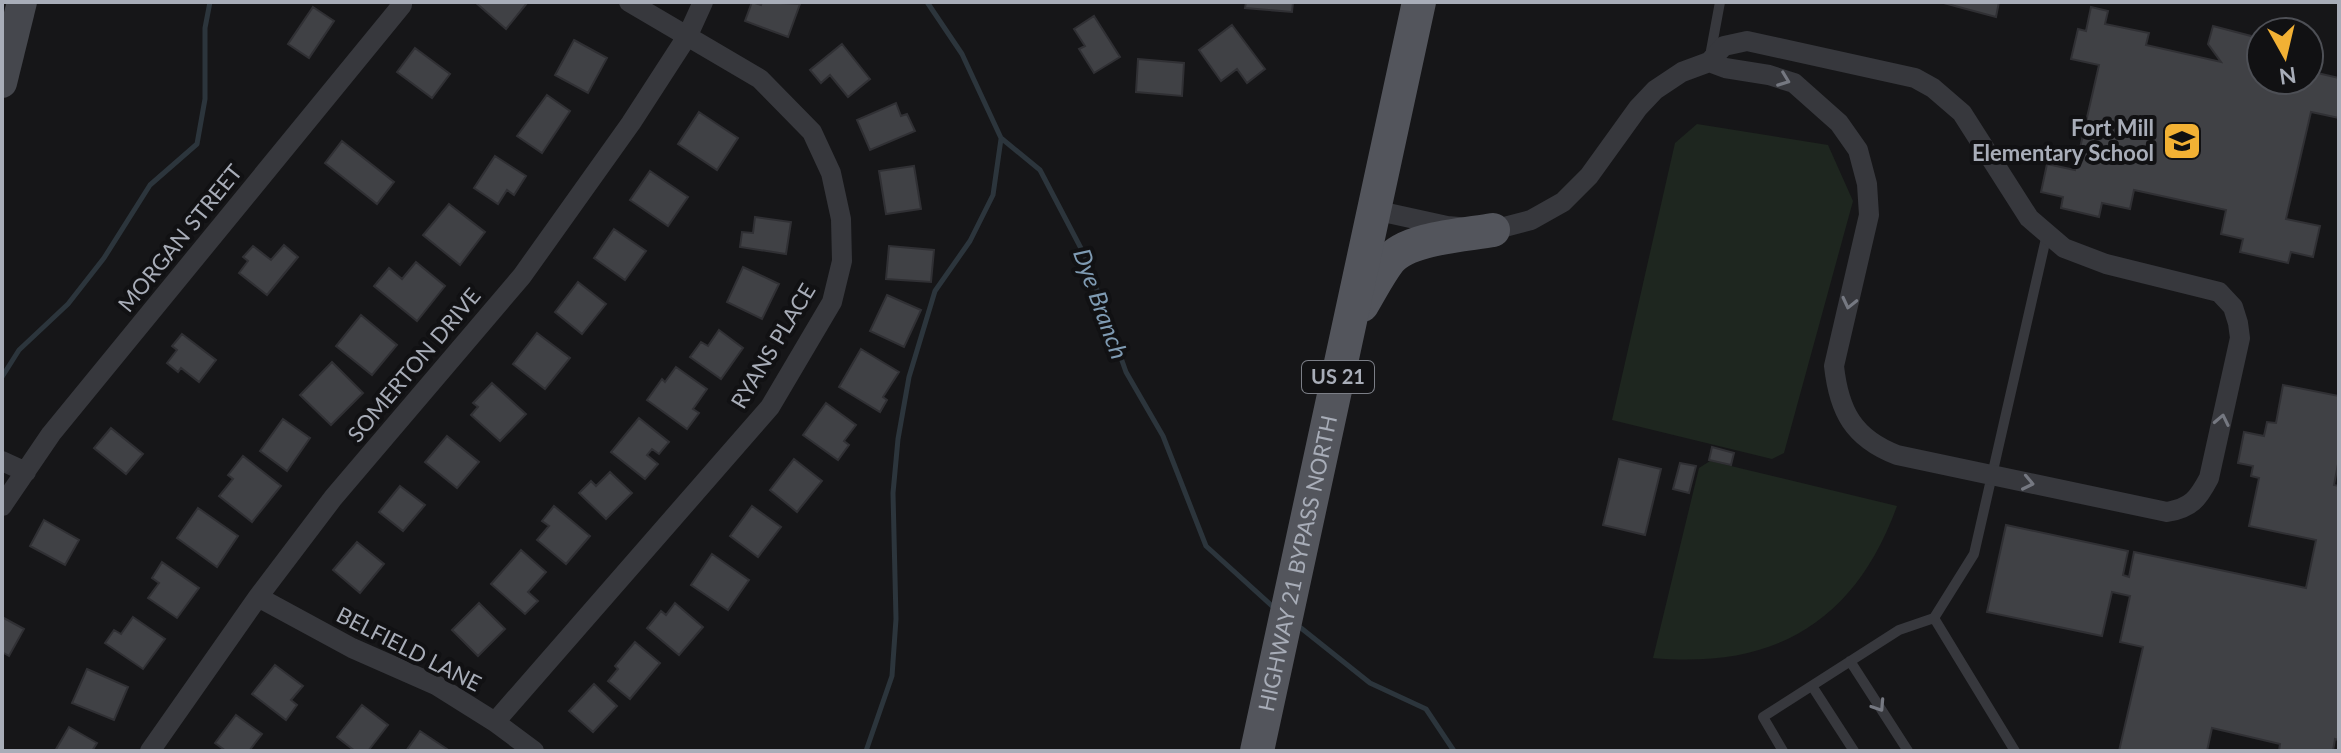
<svg xmlns="http://www.w3.org/2000/svg" width="2341" height="753" font-family="Lato,sans-serif">
  <rect width="100%" height="100%" fill="#161618"/>
  <path fill="#1e261f" d="M1697,124L1828,145L1853,201L1784,453L1772,459L1612,420L1675,143Z
    M1710,461L1897,506C1855,622 1775,669 1653,658L1699,468Z"/>
  <g fill="none" stroke-linecap="round" stroke-linejoin="round">
    <path stroke="#2c353c" stroke-width="5" d="M927,2L962,54L1001,138L1040,170L1085,256L1126,372L1163,436L1206,546L1272,606
      M2,377L19,350L68,304L104,258L150,185L197,144L205,99V28L210,2
      M1301,628L1370,683L1426,709L1454,751
      M866,751L892,676L896,619L893,493L898,439L909,377L935,291L970,241L993,195L1001,139"/>
  </g>
  <path fill="#404145" stroke="#303034" stroke-width="2" d="M475,2H525L527,3L506,29Z
    M752,2L761,5L762,2L800,4L788,37L745,21Z
    M1246,2H1293L1292,12L1245,8Z
    M1940,2H1999L1996,17Z
    M313,7L334,21L309,58L288,44Z
    M2091,7L2108,11L2105,24L2149,33L2146,45L2221,62L2208,44L2213,26L2251,36L2261,49V80H2309V71L2339,78V118L2311,112L2286,219L2320,226L2313,257L2291,252L2288,263L2240,252L2243,239L2221,234L2226,210L2134,190L2130,209L2102,203L2099,217L2061,208L2063,197L2041,192L2047,164L2075,170L2099,65L2071,59L2078,29L2086,31Z
    M1094,16L1120,57L1094,73L1079,49L1085,46L1074,29Z
    M1232,25L1265,69L1247,83L1237,69L1221,81L1199,50Z
    M574,40L607,58L588,93L555,75Z
    M842,44L870,79L848,97L830,75L821,83L810,70Z
    M415,48L450,74L432,98L397,72Z
    M1138,59L1184,63L1182,96L1136,92Z
    M547,95L570,111L542,153L517,136Z
    M896,103L901,116L907,114L915,131L870,150L857,120Z
    M699,112L738,138L717,170L678,144Z
    M342,141L394,182L377,204L325,163Z
    M495,156L526,176L514,195L507,190L498,204L474,188Z
    M914,166L921,209L886,214L879,171Z
    M650,171L688,197L668,226L630,200Z
    M449,204L485,232L460,265L423,235Z
    M755,217L791,222L786,254L740,247L742,232L753,233Z
    M614,229L646,251L625,280L594,258Z
    M284,245L298,257L267,295L239,273L248,261L243,257L253,246L271,260Z
    M889,246L934,250L931,282L886,279Z
    M416,262L445,286L417,321L374,286L389,268L402,279Z
    M743,267L779,284L762,319L727,302Z
    M578,282L606,304L582,334L555,312Z
    M887,295L921,310L904,347L870,331Z
    M361,315L397,345L372,375L336,346Z
    M719,330L743,348L721,379L690,357L701,342L708,346Z
    M537,333L570,358L545,389L513,364Z
    M182,334L216,360L199,382L181,368L178,372L167,363L177,350L172,346Z
    M861,349L899,372L883,397L887,400L880,412L839,387Z
    M332,362L363,393L331,425L300,395Z
    M676,367L707,389L693,409L699,413L687,429L647,400L662,379L665,382Z
    M492,383L526,414L500,441L471,415L478,407L473,403Z
    M2283,385L2339,396V459L2334,485L2339,486V740L2335,739L2333,751H2279L2280,744L2212,728L2207,751H2119L2143,647L2120,642L2130,596L2112,592L2102,636L1987,612L2006,525L2128,551L2123,575L2129,577L2134,552L2306,588L2316,540L2249,526L2259,478L2251,476L2253,466L2238,463L2244,432L2264,436L2267,422L2276,423Z
    M826,403L856,425L844,441L849,445L838,460L803,435Z
    M639,418L669,442L659,454L652,449L647,455L658,464L645,479L611,452Z
    M283,419L310,438L287,471L260,451Z
    M111,428L143,454L126,474L94,448Z
    M447,436L479,462L457,488L425,462Z
    M1712,447L1734,453L1731,465L1709,460Z
    M243,456L281,486L252,522L219,496L233,479L228,475Z
    M794,459L822,481L797,512L770,490Z
    M1619,459L1661,469L1645,535L1603,525Z
    M1680,463L1696,466L1689,493L1673,489Z
    M610,472L632,493L606,519L579,493L591,481L596,486Z
    M400,486L425,505L403,531L379,512Z
    M554,506L590,536L566,564L537,540L549,526L542,521Z
    M752,506L781,527L758,557L730,536Z
    M198,508L238,536L217,567L177,538Z
    M44,520L79,540L65,565L30,546Z
    M357,542L384,564L360,593L333,570Z
    M521,550L546,572L528,592L538,601L525,614L491,584Z
    M712,554L749,580L728,610L691,585Z
    M162,562L199,588L177,618L148,598L159,583L152,578Z
    M479,603L505,629L478,656L452,630Z
    M675,603L703,627L679,655L647,628L661,611L666,615Z
    M2,617L24,629L9,656L2,652Z
    M133,617L165,639L143,669L105,643L114,630L121,634Z
    M635,642L660,663L630,699L608,681L618,669L615,666Z
    M275,665L303,686L291,700L297,705L286,720L252,694Z
    M87,669L128,687L114,720L72,703Z
    M594,684L617,706L593,732L569,711Z
    M362,705L388,725L368,751H355L337,737Z
    M236,715L262,734L249,751H226L215,743Z
    M69,727L97,743L92,751H55Z
    M420,731L447,749L446,751H406Z"/>
  <g fill="none" stroke-linecap="round" stroke-linejoin="round">
    <path stroke="#37383d" stroke-width="10" d="M1710,56L1720,2
      M1850,661L1908,751
      M1812,686L1854,751
      M1783,751L1763,717L1899,630L1934,618
      M2015,751L1934,618L1974,554L2047,234"/>
    <path stroke="#37383d" stroke-width="20" d="M1374,210L1447,226L1493,230L1531,220L1563,202L1589,176L1638,108L1655,90L1682,72L1709,62L1724,46L1747,41L1915,78L1933,88L1962,113L2029,218L2064,248L2106,264L2219,292L2233,307L2238,323L2240,338L2209,478C2198,499 2191,508 2167,512L1897,455C1853,438 1839,411 1834,366L1869,215L1867,184L1858,150L1839,123L1794,83L1769,75L1725,68L1709,62
      M2,461L26,472
      M2,506L51,434L402,5
      M258,597L352,648L436,685L495,722L534,751
      M495,722L770,407L832,302L842,261L841,219L831,173L812,132L760,79L629,2
      M150,751L258,597L333,498L522,276L631,123L688,35L703,2"/>
    <path stroke="#45474d" stroke-width="30" d="M2,83L22,2"/>
    <g stroke="#53555c" stroke-width="34">
      <path d="M1362,305C1371,290 1379,274 1389,261C1406,238 1465,235 1493,230"/>
      <path id="s1" d="M1257,751L1419,2"/>
    </g>
  </g>
  <defs><path id="oneway-chevron" d="M-2-3.5L2.5 0L-2 3.5" fill="none" stroke-width="1.6" stroke-linecap="round" stroke-linejoin="round" transform="scale(2)"/></defs>
  <g stroke="#757881">
    <use href="#oneway-chevron" transform="translate(1784 80) rotate(21)"/>
    <use href="#oneway-chevron" transform="translate(1849 303) rotate(103)"/>
    <use href="#oneway-chevron" transform="translate(2222 420) rotate(-78)"/>
    <use href="#oneway-chevron" transform="translate(2028 483) rotate(12)"/>
    <use href="#oneway-chevron" transform="translate(1879 706) rotate(57)"/>
  </g>
  <defs>
    <symbol id="school-square" viewBox="-11 -11 22 22"><rect x="-9" y="-9" width="18" height="18" rx="4" fill="#f2b134" stroke="#111113"/><path d="M0-5L7-2L0 1L-7-2ZM-4 1L0 2.5L4 1V4Q0 6-4 4Z" fill="#111"/></symbol>
  </defs>
  <g fill-rule="evenodd">
    <use href="#school-square" x="2160" y="119" width="44" height="44"/>
  </g>
  <g text-anchor="middle" stroke-width="8" stroke-linejoin="round" paint-order="stroke">
    <rect fill="#111113" stroke="#7b7e86" stroke-width="2" x="1302" y="361" width="72" height="32" rx="6"/>
    <g font-size="20" font-weight="bold" fill="#a8adb8">
      <text x="1338" y="384">US 21</text>
    </g>
    <g font-size="22" font-weight="bold" fill="#a8adb8" stroke="#111113" text-anchor="end">
      <text x="2154" y="136">Fort Mill<tspan x="2154" dy="25">Elementary School</tspan></text>
    </g>
    <g font-size="22" fill="#a8adb8" stroke="#111113">
      <text transform="translate(180 238) rotate(-51)" y="8">MORGAN STREET</text>
      <text transform="translate(773 346) rotate(-59)" y="8">RYANS PLACE</text>
      <text transform="translate(414 365) rotate(-50)" y="8">SOMERTON DRIVE</text>
      <text dy="8" stroke="none"><textPath href="#s1" startOffset="192">HIGHWAY 21 BYPASS NORTH</textPath></text>
      <text transform="translate(409 649) rotate(27)" y="8">BELFIELD LANE</text>
    </g>
    <g font-size="24" font-style="italic" fill="#7f9bb3" stroke="#111113">
      <text transform="translate(1100 304) rotate(70)" y="8">Dye Branch</text>
    </g>
  </g>
  <rect width="2341" height="753" fill="none" stroke="#a8adb8" stroke-width="8"/>
  <g transform="translate(2285 56) rotate(172)"><circle r="38" fill="#111113" stroke="#4d4f55" stroke-width="2"/>
  <path d="M0-6L14 30L0 20L-14 30Z" fill="#f2b134"/>
  <text y="-12" font-size="22" font-weight="bold" text-anchor="middle" fill="#a8adb8">N</text>
  </g>
</svg>
